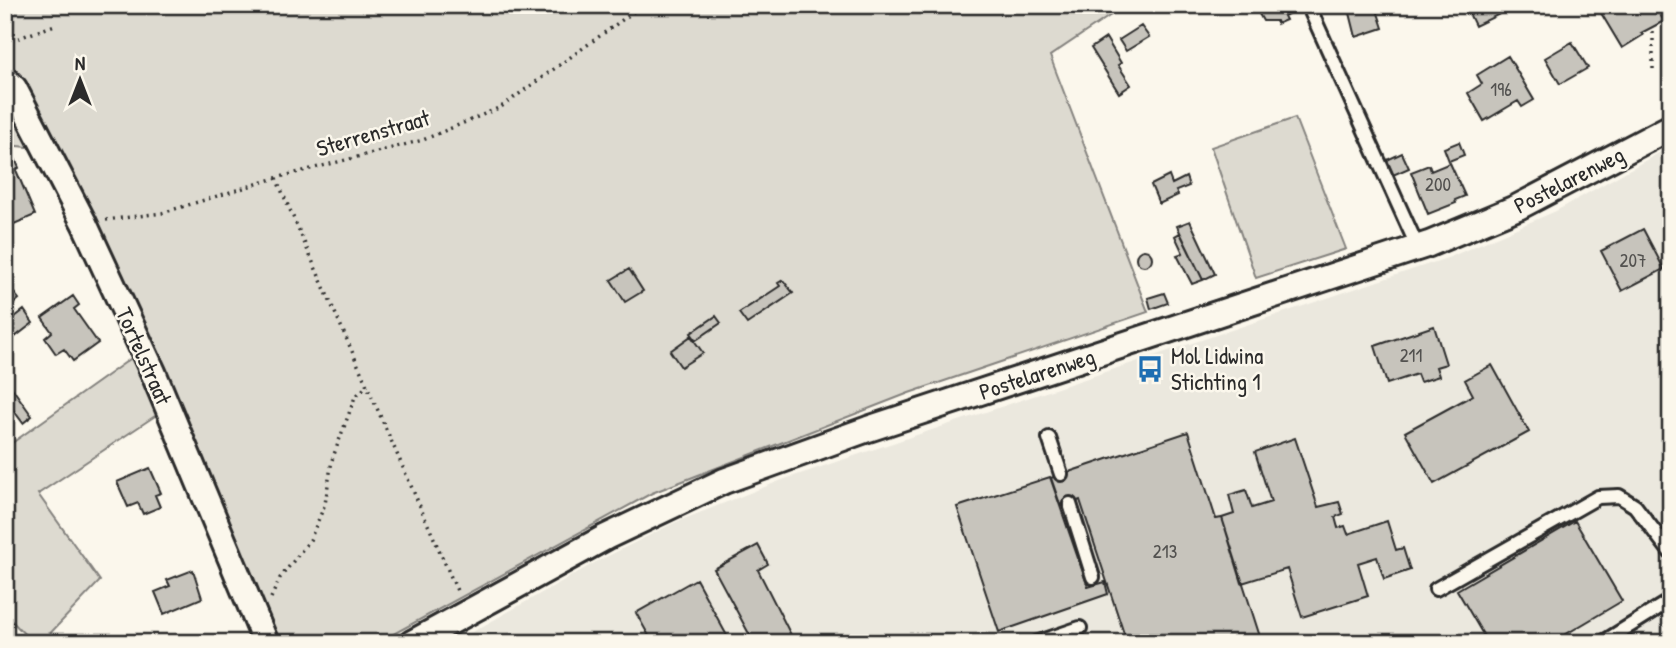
<svg xmlns="http://www.w3.org/2000/svg" width="1676" height="648" font-family="'Patrick Hand',sans-serif">
  <rect width="100%" height="100%" fill="#fbf7ec"/>
  <filter id="ink" filterUnits="userSpaceOnUse"><feTurbulence type="fractalNoise" baseFrequency=".0143" numOctaves="2"/><feDisplacementMap in="SourceGraphic" scale="14" xChannelSelector="R" yChannelSelector="G"/><feConvolveMatrix kernelMatrix="1 2 1 2 8 2 1 2 1" color-interpolation-filters="sRGB"/></filter>
  <g filter="url(#ink)">
    <path fill="#ebe8de" d="M1671,146V643H453L596,562L674,523L782,480L1450,257L1556,211Z"/>
    <path fill="#dddad0" stroke="#84827e" stroke-width="2" d="M5,5H1106L1111,15L1050,56L1148,312L909,393L652,493L377,643H278L175,406L155,416L38,494L100,581L41,643H33L5,614V448L154,342L52,149L5,145Z
      M1295,118L1346,249L1256,278L1211,147Z"/>
    <path fill="#c7c4bc" stroke="#2b2b2b" stroke-width="2" d="M1254,5H1297L1299,8L1284,16L1286,20L1277,24L1276,21H1263Z
      M1348,5H1384L1385,8L1377,10L1383,28L1356,37Z
      M1465,5H1509L1510,9L1475,26Z
      M1602,5H1654L1664,21L1641,33L1643,35L1622,48L1598,8Z
      M1141,26L1149,37L1126,51L1119,40Z
      M1106,38L1121,63L1118,65L1131,85L1119,93L1091,48Z
      M1572,42L1588,68L1560,84L1545,58Z
      M1508,56L1534,100L1522,107L1518,101L1484,121L1468,93L1482,84L1477,75Z
      M1459,142L1464,155L1449,161L1444,148Z
      M1402,153L1409,168L1393,175L1387,160Z
      M13,154L19,168L16,170L35,215L7,227L5,158Z
      M1450,163L1465,196L1455,200L1456,203L1428,214L1411,172L1429,165L1431,171Z
      M1169,176L1172,184L1186,177L1189,186L1176,191L1178,195L1159,204L1151,185Z
      M1190,221L1215,274L1203,280L1177,226Z
      M1643,229L1664,269L1622,291L1601,251Z
      M1180,233L1203,280L1192,284L1177,255L1183,253L1175,236Z
      M1136 258a8 8 0 1 1 16 0a8 8 0 1 1-16 0Z
      M629,269L643,291L625,302L611,280Z
      M783,280L793,293L747,324L739,313L780,286L778,283Z
      M11,289L19,299L5,311V294Z
      M1164,293L1168,303L1151,309L1148,298Z
      M73,296L79,305L74,309L98,343L73,361L64,349L56,354L45,338L52,332L42,318Z
      M24,310L33,323L15,337L6,324Z
      M716,316L721,323L696,340L691,333Z
      M1434,326L1446,364L1436,367L1439,376L1420,382L1417,374L1387,384L1375,346Z
      M691,336L703,353L681,367L670,351Z
      M1492,365L1529,432L1434,484L1405,432L1473,395L1465,380Z
      M5,378L32,416L23,423L5,399Z
      M1188,432L1216,519L1222,518L1262,643H1127L1080,500L1061,507L1051,478Z
      M1295,438L1318,507L1339,502L1343,514L1335,517L1338,528L1345,526L1348,534L1387,521L1396,550L1403,548L1410,570L1384,579L1377,557L1358,563L1368,596L1302,617L1287,569L1242,583L1222,518L1234,514L1229,495L1246,490L1252,508L1271,502L1255,452Z
      M150,468L161,493L155,495L160,507L143,514L138,503L128,507L117,482Z
      M1050,477L1088,587L1105,582L1108,594L999,632L957,507Z
      M1575,521L1622,601L1551,643H1488L1457,590Z
      M758,545L768,564L758,570L795,643H754L714,569Z
      M193,570L202,598L164,614L155,592L170,586L167,580Z
      M696,579L731,643H653L636,613Z"/>
    <g fill="none" stroke-linecap="round" stroke-linejoin="round">
      <defs>
        <path id="service" d="M1308,5L1418,248
          M1049,438L1061,474
          M1070,504L1093,577
          M1436,589L1598,497L1619,496L1635,506L1671,553
          M1036,643L1080,628
          M1602,643L1671,600"/>
        <path id="minor" d="M5,79L14,88L84,223L153,372L266,643
          M412,643L606,537L724,481L868,429L1429,244L1518,207L1671,127"/>
      </defs>
      <use href="#service" stroke="#2b2b2b" stroke-width="18"/>
      <use href="#minor" stroke="#2b2b2b" stroke-width="30"/>
      <path stroke="#2b2b2b" stroke-width="3.5" stroke-dasharray="2 5" stroke-linecap="butt" d="M1653,32V71
        M5,43L55,25
        M276,178L458,593
        M106,220L162,213L276,178L423,140L501,107L643,5
        M271,598L280,578L310,540L325,504L332,460L355,397L368,385"/>
      <use href="#service" stroke="#fbf7ec" stroke-width="12"/>
      <use href="#minor" stroke="#fbf7ec" stroke-width="24"/>
    </g>
  </g>
  <defs>
    <symbol id="bus-bare" viewBox="-9 -9 18 18"><path d="M-5-6H5V4H4V6H2V4H-2V6H-4V4H-5ZM-3.5-4V0h7V-4ZM-3.5 1.2v1.5H-2V1.2ZM2 1.2v1.5H3.5V1.2Z" fill="#1f6fb2" stroke="#fbf7ec" stroke-width="2.5" paint-order="stroke"/></symbol>
  </defs>
  <g fill-rule="evenodd">
    <use href="#bus-bare" x="1131" y="350" width="38" height="38"/>
  </g>
  <g text-anchor="middle" stroke-width="5" stroke-linejoin="round" paint-order="stroke">
    <g font-size="19" fill="#52514f">
      <text x="1501" y="96">196</text>
      <text x="1438" y="191">200</text>
      <text x="1633" y="267">207</text>
      <text x="1411" y="362">211</text>
      <text x="1165" y="558">213</text>
    </g>
    <g font-size="23" fill="#2b2b2b" stroke="#fbf7ec">
      <text transform="translate(373 133) rotate(-16)" y="8">Sterrenstraat</text>
      <text transform="translate(1569 180) rotate(-27)" y="8">Postelarenweg</text>
      <text transform="translate(144 356) rotate(66)" y="8">Tortelstraat</text>
      <text transform="translate(1037 374) rotate(-18)" y="8">Postelarenweg</text>
    </g>
    <g font-size="23" fill="#2b2b2b" stroke="#fbf7ec" text-anchor="start">
      <text x="1171" y="364">Mol Lidwina<tspan x="1171" dy="26">Stichting 1</tspan></text>
    </g>
  </g>
  <rect width="1676" height="648" fill="none" stroke="#fbf7ec" stroke-width="28"/>
  <rect x="14" y="14" width="1648" height="620" fill="none" stroke="#2b2b2b" stroke-width="2.5" filter="url(#ink)"/>
  <g transform="translate(80 80)" stroke="#fbf7ec" stroke-width="5" paint-order="stroke">
  <path d="M0-5L12 26L0 18L-12 26Z" fill="#2b2b2b"/>
  <text y="-10" font-size="19" font-weight="bold" text-anchor="middle" fill="#2b2b2b">N</text>
  </g>
</svg>
